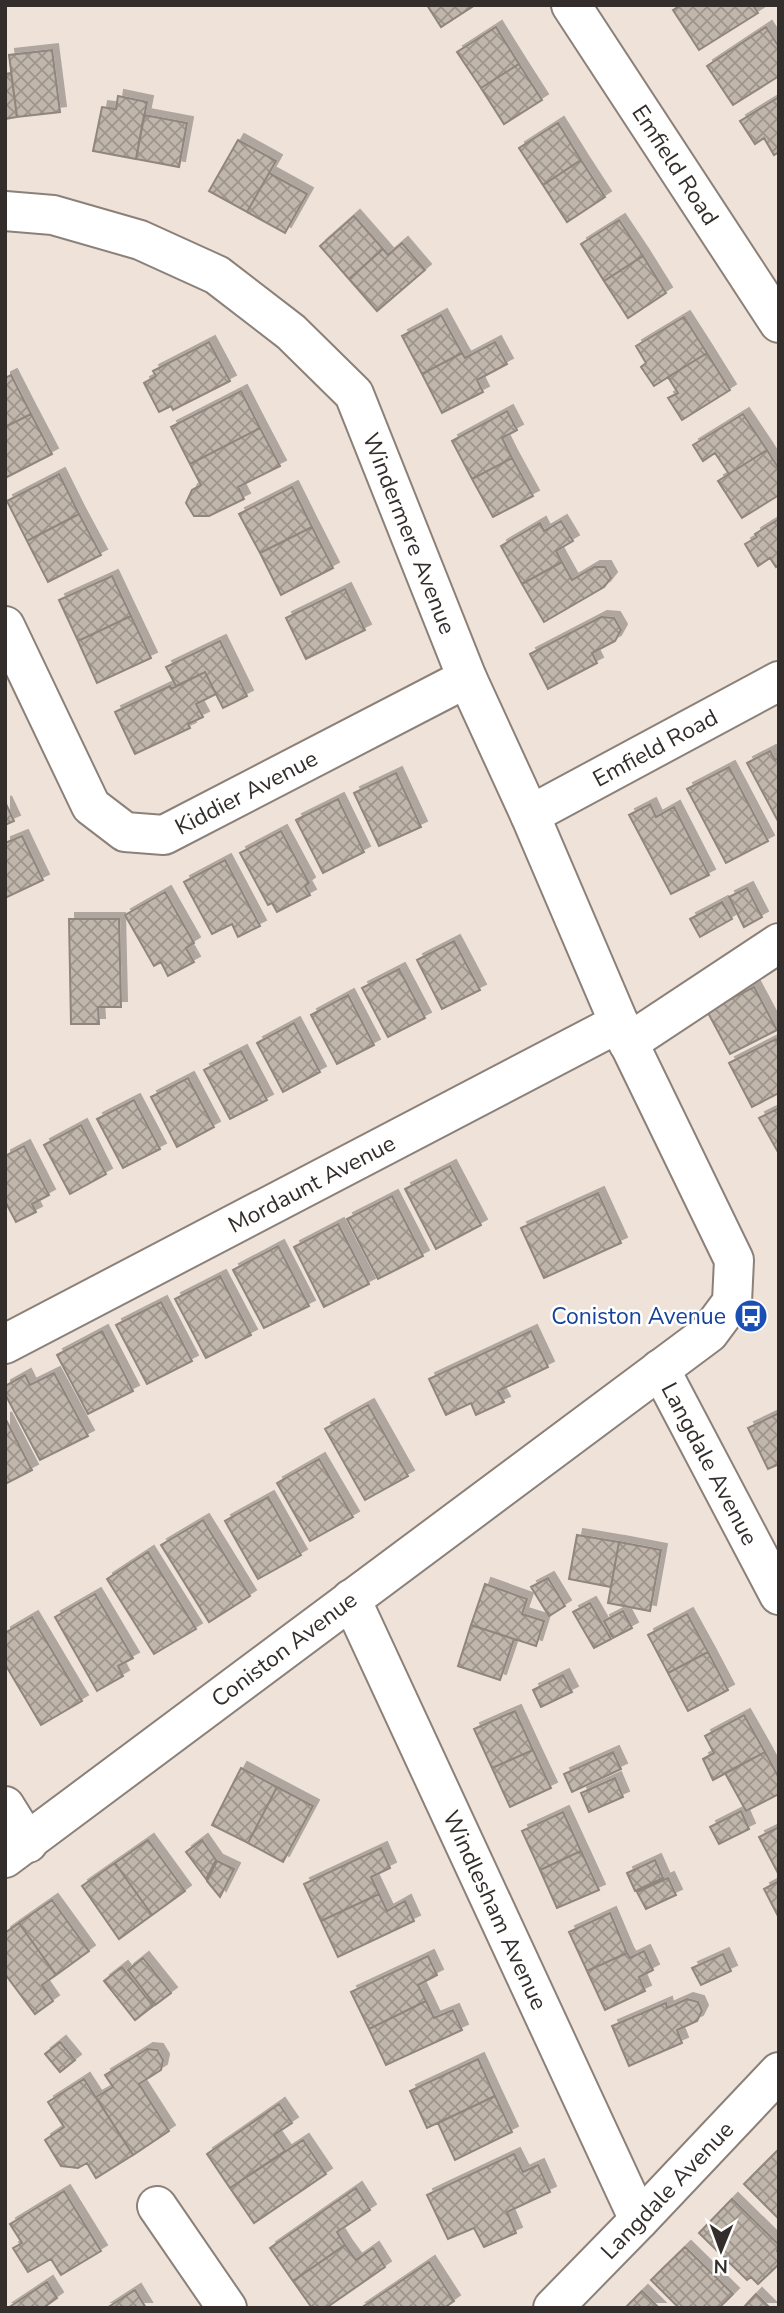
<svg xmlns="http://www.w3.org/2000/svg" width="784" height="2313" font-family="'Nunito Sans',sans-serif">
  <defs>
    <pattern id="building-cross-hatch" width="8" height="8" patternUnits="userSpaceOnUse" patternTransform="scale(1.75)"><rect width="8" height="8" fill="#c0b6ac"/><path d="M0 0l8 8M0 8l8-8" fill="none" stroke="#9d948c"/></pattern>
    <filter id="shadow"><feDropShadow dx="6" dy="-6" stdDeviation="0" flood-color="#0004"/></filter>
  </defs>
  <rect width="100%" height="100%" fill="#eee2d9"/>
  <path fill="url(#building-cross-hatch)" stroke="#90867d" stroke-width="2" filter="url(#shadow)" d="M427,5H475L441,27Z
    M681,5H753L758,13L699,50L673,10Z
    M496,27L519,64L481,88L457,52Z
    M766,27L779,47V76L733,105L707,66Z
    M52,50L60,112L17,117L9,55Z
    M519,64L542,100L504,124L481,88Z
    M11,73L17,117L5,119V74Z
    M118,96L147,102L136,159L93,151L102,107L116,109Z
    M779,97V152L774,155L764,138L755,144L740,121Z
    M144,115L187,123L179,167L136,159Z
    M558,123L581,160L543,185L519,148Z
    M238,140L276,161L247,212L209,191Z
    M581,160L605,197L567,222L543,185Z
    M269,173L307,194L285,233L247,212Z
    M354,216L383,249L349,279L320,246Z
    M619,220L643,256L604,281L581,244Z
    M402,243L425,270L377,311L349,279L383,249L388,255Z
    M643,256L666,293L628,318L604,281Z
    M441,315L462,353L422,374L402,336Z
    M684,317L707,353L654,386L641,367L646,363L636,346Z
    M209,342L230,381L173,410L171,406L159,412L144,383L156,376L153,371Z
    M495,342L507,364L477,380L483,392L442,413L422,374L462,353L465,358Z
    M707,353L730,390L682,420L668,398L678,393L668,377Z
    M11,375L31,414L5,427V378Z
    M241,391L260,428L190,464L171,427Z
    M507,411L517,430L502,438L512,458L472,479L452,441Z
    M31,414L52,454L5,478V427Z
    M743,414L767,450L729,474L715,453L703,461L693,445Z
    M260,428L280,466L238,487L244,499L209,516H194L186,503L192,490L201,485L190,464Z
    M767,450L779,469V495L742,518L718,481Z
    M512,458L533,496L493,517L472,479Z
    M59,474L79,514L27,541L7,501Z
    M292,487L312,527L260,553L239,514Z
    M79,514L101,555L48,582L27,541Z
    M779,519V565L776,567L770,558L758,566L745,544L757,537L755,534Z
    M561,521L573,541L556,551L562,562L522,584L501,546L540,523L544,531Z
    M312,527L333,568L281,595L260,553Z
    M562,562L572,580L594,567H605L611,578L604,587L544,622L522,584Z
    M112,576L131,616L78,641L59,600Z
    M345,589L365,630L306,659L286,618Z
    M131,616L151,658L97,683L78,641Z
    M601,617L614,618L621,630L615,641L592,653L597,663L548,689L530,654Z
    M220,641L247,696L223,708L205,672L176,686L166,667Z
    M205,672L216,694L196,704L203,717L188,724L190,728L135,754L115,712L170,686L171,689Z
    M770,751L775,760L779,758V823L747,763Z
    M729,767L768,841L726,863L687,789Z
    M396,773L421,827L379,846L354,793Z
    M338,799L364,852L323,873L296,820Z
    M5,802L14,821L5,825Z
    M650,804L656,817L674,807L709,875L671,894L629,815Z
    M281,831L309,883L305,886L310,895L277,912L272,903L268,905L240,853Z
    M22,836L43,880L5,898V843Z
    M225,860L260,926L238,937L232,924L212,934L184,882Z
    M747,888L762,917L744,927L729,897Z
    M165,892L194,943L186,948L194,962L168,976L161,962L154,966L125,915Z
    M722,902L732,919L700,937L690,919Z
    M69,919H119L121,1007H98L99,1024H71Z
    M454,941L480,990L442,1009L417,960Z
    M399,969L425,1018L388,1037L362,988Z
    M754,987L777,1030L730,1054L707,1011Z
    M348,995L374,1045L337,1064L311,1015Z
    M294,1023L320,1072L283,1092L257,1043Z
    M776,1039L779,1043V1093L752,1107L729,1063Z
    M241,1051L267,1100L230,1119L204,1070Z
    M188,1078L214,1127L177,1147L151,1097Z
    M134,1100L160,1149L123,1168L97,1119Z
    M779,1108V1154L759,1118Z
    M81,1125L106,1174L70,1194L44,1145Z
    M24,1146L49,1195L32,1204L36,1212L16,1222L5,1201V1156Z
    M450,1166L481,1225L436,1249L405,1189Z
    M598,1193L621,1243L544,1278L521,1228Z
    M392,1196L423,1256L378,1279L347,1219Z
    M338,1224L369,1284L324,1307L294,1247Z
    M278,1246L309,1306L264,1328L233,1270Z
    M220,1276L251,1335L206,1358L175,1299Z
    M161,1302L192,1361L147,1384L116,1325Z
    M102,1331L133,1391L88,1414L57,1355Z
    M531,1331L548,1367L498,1391L504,1402L476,1415L471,1403L446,1415L429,1379Z
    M54,1373L88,1436L40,1460L5,1394V1386L25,1375L30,1385Z
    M368,1405L408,1476L365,1500L325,1429Z
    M779,1413V1464L768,1469L748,1428Z
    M5,1418L32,1470L5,1484Z
    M319,1459L353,1517L310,1541L277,1483Z
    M268,1497L301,1555L258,1579L225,1521Z
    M203,1520L250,1596L209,1622L161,1545Z
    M577,1535L619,1542L611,1587L569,1579Z
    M619,1542L661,1550L650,1611L608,1603Z
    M148,1552L196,1629L154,1654L107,1579Z
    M548,1578L565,1606L549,1616L531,1587Z
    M485,1584L527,1599L522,1614L544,1621L536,1646L471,1625Z
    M95,1594L133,1658L118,1666L123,1676L97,1691L55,1617Z
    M590,1603L611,1639L594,1648L573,1612Z
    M623,1611L632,1628L613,1638L604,1621Z
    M687,1614L708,1652L668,1673L648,1635Z
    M32,1617L82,1701L41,1725L5,1664V1633Z
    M471,1625L514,1639L500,1680L458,1666Z
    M708,1652L728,1690L688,1711L668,1673Z
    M563,1675L572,1692L541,1707L533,1690Z
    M515,1711L533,1750L492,1768L474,1729Z
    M744,1715L765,1752L713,1780L703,1759L714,1753L705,1736Z
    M533,1750L551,1788L510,1807L492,1768Z
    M613,1752L621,1769L572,1792L564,1774Z
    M765,1752L779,1778V1794L746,1811L725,1773Z
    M241,1768L277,1787L248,1843L212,1825Z
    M615,1778L623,1797L589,1812L581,1793Z
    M277,1787L313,1806L283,1862L248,1843Z
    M741,1811L749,1829L719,1844L710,1827Z
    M563,1812L581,1851L540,1870L522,1831Z
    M779,1827V1875L759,1837Z
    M148,1840L185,1891L152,1915L115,1863Z
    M202,1840L216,1860L206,1879L186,1852Z
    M381,1848L390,1868L371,1877L379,1894L321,1921L304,1884Z
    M581,1851L599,1890L557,1908L540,1870Z
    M655,1860L663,1878L635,1891L627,1873Z
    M217,1861L234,1869L220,1897L207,1881Z
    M115,1863L152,1915L119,1939L82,1886Z
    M668,1878L676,1895L646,1909L637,1892Z
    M779,1881V1918L764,1889Z
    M379,1894L387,1911L405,1901L414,1921L338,1957L321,1921Z
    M52,1900L89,1951L56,1975L19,1923Z
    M610,1913L627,1953L587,1971L569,1932Z
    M19,1923L56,1975L42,1985L53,2001L35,2014L5,1974V1933Z
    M644,1951L653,1970L639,1977L645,1991L605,2010L587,1971L627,1953L630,1958Z
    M723,1954L731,1971L701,1985L692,1968Z
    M428,1956L437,1975L418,1985L426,2001L369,2029L351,1992Z
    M143,1958L171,1993L155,2005L128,1970Z
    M122,1967L153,2006L135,2020L104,1981Z
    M687,1999L698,2002L702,2011L697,2021L677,2030L682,2043L629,2066L612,2026L666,2003L667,2008Z
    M426,2001L434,2018L453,2010L462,2030L386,2065L369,2029Z
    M60,2042L75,2060L60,2072L45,2054Z
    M147,2049L157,2050L163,2060L161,2070L139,2084L169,2131L133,2155L96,2097L113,2087L105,2075Z
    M478,2059L495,2096L427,2128L410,2091Z
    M84,2079L133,2155L96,2178L87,2163L78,2168L61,2166L45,2140L64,2127L48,2102Z
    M495,2096L512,2132L455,2160L438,2123Z
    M279,2104L292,2123L274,2135L285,2151L230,2188L207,2154Z
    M303,2140L326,2174L254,2223L230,2188Z
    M777,2151L779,2152V2219L744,2184Z
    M514,2154L523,2172L538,2165L550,2192L507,2212L516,2233L484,2247L474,2228L448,2239L427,2195Z
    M356,2188L370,2210L337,2232L345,2245L293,2281L270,2248Z
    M64,2191L101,2251L61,2275L51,2259L28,2272L13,2248L22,2243L10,2224Z
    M732,2199L779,2245L777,2251L779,2253V2264L758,2284L751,2277L747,2280L699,2233Z
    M345,2245L356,2260L373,2248L385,2267L326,2308H312L293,2281Z
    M685,2247L733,2294L719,2308H679L651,2280Z
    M429,2262L454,2301L444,2308H361Z
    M47,2282L57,2298L43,2308H8Z
    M135,2290L146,2308H107Z
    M642,2291L659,2308H625Z
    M756,2294L770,2308H743Z"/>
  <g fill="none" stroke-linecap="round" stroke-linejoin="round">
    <defs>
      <g id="minor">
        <path id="s1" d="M571,5L779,323"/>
        <path id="s2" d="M5,211L53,215L140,240L217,275L291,332L354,394L467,678L530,815L619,1023L734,1260L732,1302L709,1333L5,1858"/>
        <path id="s3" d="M5,626L91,806L125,832L164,835L467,678"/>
        <path id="s4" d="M530,815L779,681"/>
        <path d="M628,1043L779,943"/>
        <path id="s5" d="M5,1344L619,1023"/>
        <path id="s6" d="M660,1369L779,1595"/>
        <path id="s7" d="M351,1599L639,2220"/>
        <path d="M5,1806L28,1843"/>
        <path d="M157,2206L227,2308"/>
        <path id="s8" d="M553,2308L639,2220L779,2072"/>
      </g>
    </defs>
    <use href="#minor" stroke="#8c8179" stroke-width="42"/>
    <use href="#minor" stroke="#fff" stroke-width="38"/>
  </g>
  <defs>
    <symbol id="bus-disc" viewBox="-11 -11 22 22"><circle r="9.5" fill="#1a4fb4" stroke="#fff"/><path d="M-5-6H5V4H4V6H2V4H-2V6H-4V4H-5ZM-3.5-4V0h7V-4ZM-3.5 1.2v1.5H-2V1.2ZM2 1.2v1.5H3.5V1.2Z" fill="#fff"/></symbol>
  </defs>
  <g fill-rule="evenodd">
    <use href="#bus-disc" x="732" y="1297" width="38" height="38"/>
  </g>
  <g text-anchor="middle" stroke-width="5" stroke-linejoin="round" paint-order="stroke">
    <g font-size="23" fill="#332e2b" stroke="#fff">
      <text dy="8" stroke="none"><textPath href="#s1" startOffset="191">Emfield Road</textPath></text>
      <text dy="8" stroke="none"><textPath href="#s2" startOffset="555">Windermere Avenue</textPath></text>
      <text dy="8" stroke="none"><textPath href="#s4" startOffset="142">Emfield Road</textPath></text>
      <text dy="8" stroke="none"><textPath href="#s3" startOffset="374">Kiddier Avenue</textPath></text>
      <text dy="8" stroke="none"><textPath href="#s5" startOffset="346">Mordaunt Avenue</textPath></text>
      <text dy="8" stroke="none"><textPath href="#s6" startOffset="107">Langdale Avenue</textPath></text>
      <text transform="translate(284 1649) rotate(-37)" y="8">Coniston Avenue</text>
      <text dy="8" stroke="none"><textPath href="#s7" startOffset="343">Windlesham Avenue</textPath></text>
      <text dy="8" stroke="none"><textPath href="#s8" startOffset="164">Langdale Avenue</textPath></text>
    </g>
    <g font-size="23" fill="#164399" stroke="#fff" text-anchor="end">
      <text x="726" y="1324">Coniston Avenue</text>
    </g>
  </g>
  <rect width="784" height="2313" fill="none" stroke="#332e2b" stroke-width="14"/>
  <g transform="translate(721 2250) rotate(181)" stroke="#ffffff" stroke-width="5" paint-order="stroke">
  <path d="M0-5L12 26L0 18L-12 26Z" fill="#332e2b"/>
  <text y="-10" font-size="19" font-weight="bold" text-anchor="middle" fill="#332e2b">N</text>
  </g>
</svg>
